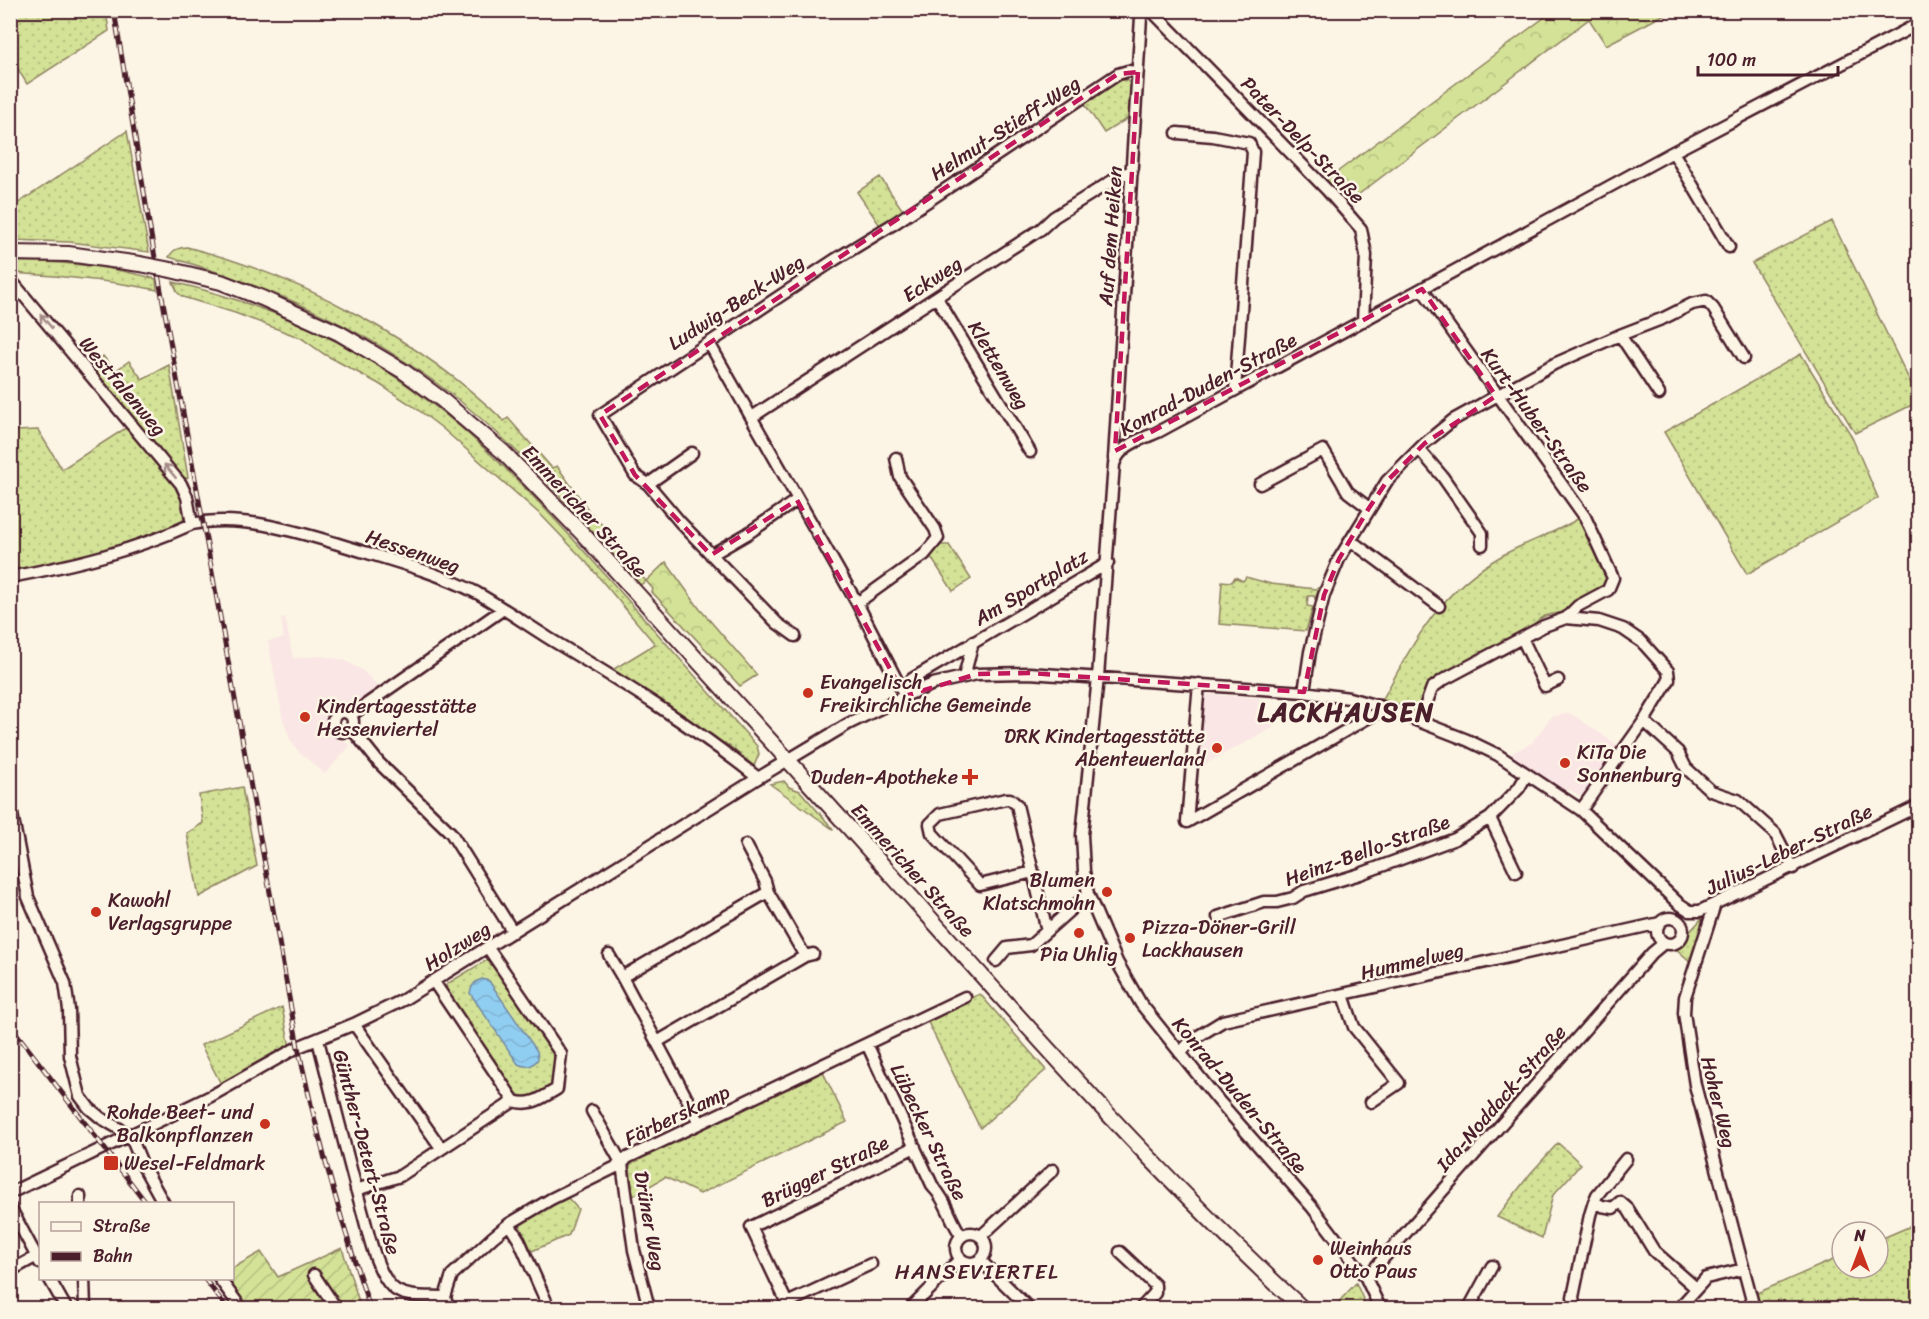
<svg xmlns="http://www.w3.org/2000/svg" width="1929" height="1319" font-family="Sriracha,sans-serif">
  <defs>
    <pattern id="grass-dots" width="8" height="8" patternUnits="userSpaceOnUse" patternTransform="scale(1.5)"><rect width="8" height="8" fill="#d3e296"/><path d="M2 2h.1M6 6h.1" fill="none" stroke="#b7c181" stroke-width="1.8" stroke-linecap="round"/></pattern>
    <pattern id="forest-crowns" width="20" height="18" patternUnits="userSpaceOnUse" patternTransform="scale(1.5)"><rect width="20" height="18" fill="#d3e296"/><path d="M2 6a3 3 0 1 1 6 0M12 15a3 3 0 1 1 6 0" fill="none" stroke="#b7c181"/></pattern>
    <pattern id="garden-furrows" width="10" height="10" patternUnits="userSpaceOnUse" patternTransform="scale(1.5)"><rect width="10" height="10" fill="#d3e296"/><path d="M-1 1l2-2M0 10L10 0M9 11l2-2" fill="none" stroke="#b7c181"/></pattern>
    <pattern id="water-waves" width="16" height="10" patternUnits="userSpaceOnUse" patternTransform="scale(1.5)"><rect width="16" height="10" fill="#90cef1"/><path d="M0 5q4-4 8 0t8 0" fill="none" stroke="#7eb0cf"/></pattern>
  </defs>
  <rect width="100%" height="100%" fill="#fcf5e5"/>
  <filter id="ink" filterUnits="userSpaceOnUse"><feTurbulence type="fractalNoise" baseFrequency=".0167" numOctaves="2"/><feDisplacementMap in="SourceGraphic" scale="12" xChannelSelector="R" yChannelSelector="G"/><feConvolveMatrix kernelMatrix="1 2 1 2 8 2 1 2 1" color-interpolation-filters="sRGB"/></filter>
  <g filter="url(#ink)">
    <path fill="#fae6e4" d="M285,617L293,658L321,656L344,660L362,670L380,688L350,708H337L329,715L328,723L330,730L350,746L325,774L299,752L290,739L283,720L268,641L284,638L281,618Z
      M1207,694L1259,698L1274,727L1196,769L1203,698Z
      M1570,713L1619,746L1587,793L1581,797L1571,790H1563L1508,755L1532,743L1551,717Z"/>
    <path fill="url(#grass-dots)" stroke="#8e8060" stroke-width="1.5" d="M11,10L106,11L109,31L27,84L11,58Z
      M1118,80H1127L1131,87L1130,117L1104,133L1084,103Z
      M127,131L149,252L70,242L11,240V208Z
      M880,177L904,212L881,227L857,192Z
      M1832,221L1918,398V402L1855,433L1752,263Z
      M187,247C300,276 421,340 504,421L508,418L552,468L557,466L589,511L618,542L615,545L646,581L640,585C580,518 520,446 447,391C361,326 271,287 169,257C173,249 179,248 187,247Z
      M11,262C59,261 108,266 156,279L157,290C109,280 61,276 11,273Z
      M173,282C240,298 303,321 362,356C460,413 536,497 610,580C659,635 708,691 757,746L759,754L754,766L728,745L714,739L609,672L655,644L586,562L542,516L442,428L413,406L379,384L324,354L301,338L235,313L183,297L178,293Z
      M1801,354L1851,435L1878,498L1747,574L1664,432Z
      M103,356L115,371L129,361L142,379L169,365L188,477L183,480L89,367Z
      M10,425L15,431L38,430L62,469L129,426C149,451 190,486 183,521L176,527L118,549L11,572Z
      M1581,517L1607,577L1606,587C1595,594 1584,605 1573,609C1557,616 1544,610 1533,626L1434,679L1424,690L1416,713L1399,708L1402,705L1380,699L1384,697C1416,637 1441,590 1503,555C1528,541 1556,533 1581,517Z
      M938,545H949L971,579L953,591L930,556Z
      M1235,577L1243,581L1246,577L1271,584L1316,589L1320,587L1315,599L1314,596H1308L1307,606L1313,607L1306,631L1219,624L1222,581L1232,582Z
      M784,781L789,787L800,791L834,830L770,784Z
      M242,787L257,866L199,897L187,833L203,823L199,795Z
      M1705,915L1708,919L1692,963L1675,948Z
      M485,961H491L559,1057L554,1087L530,1099L516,1095L445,992L447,984Z
      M980,994L1046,1070L980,1128L926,1018Z
      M282,1007L290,1047L222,1086L201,1045Z
      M821,1068L847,1122L700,1194L665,1177L633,1196L629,1160Z
      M1558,1143L1581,1164L1553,1195L1542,1238L1497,1217L1530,1174Z
      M568,1198L578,1209L569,1235L532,1251L518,1222Z
      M1918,1223V1308H1759L1755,1294L1842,1256V1268H1878V1240Z
      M1356,1283L1367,1308H1333Z"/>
    <path fill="url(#forest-crowns)" stroke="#8e8060" stroke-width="1.5" d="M1553,11H1671L1606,45L1589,19L1346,204L1325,181Z
      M666,562L699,608L757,675L740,686L652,592L653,589L646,581Z"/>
    <path fill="url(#garden-furrows)" stroke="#8e8060" stroke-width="1.5" d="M342,1248L361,1308H245L223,1279L232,1278L233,1268L261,1252L278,1277Z"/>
    <path fill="url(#water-waves)" stroke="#7488a2" stroke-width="1.5" d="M482,979L489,981L537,1051L538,1059C532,1067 527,1068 518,1064L470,993C472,985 474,982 482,979Z"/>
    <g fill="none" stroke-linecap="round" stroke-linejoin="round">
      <defs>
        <path id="street" d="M1151,10L1327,190L1361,229L1366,255L1363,321
          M1177,133L1213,136L1249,143L1253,152L1235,390
          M1673,152L1729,247
          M10,279L181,484L187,497L192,524
          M1422,289L1585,517L1613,578L1608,590L1578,606L1566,618
          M937,298L1030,452
          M709,343L857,603L905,696
          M1659,394L1620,335L1664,318L1692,304L1706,301L1713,308L1744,358
          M752,417L1041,229L1054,217L1123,174L1132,172
          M1419,449L1442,476L1482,533V545
          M1114,459L1141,17L1143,10
          M648,484L692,453
          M1260,484L1323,450L1348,492L1369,508
          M1350,540L1439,606
          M711,555L747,534L797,500
          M10,577C74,565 133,551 192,524C238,514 291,530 335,543C382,558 433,570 477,593C502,607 526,624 550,639C622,682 693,726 758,778
          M857,603L924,555L938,538L935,529L900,477L896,458
          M795,636L777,623L680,522L648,484L635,475L600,415L836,259L895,223L1118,74L1128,71L1138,72
          M1522,638L1545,686L1558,680
          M964,677L973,642
          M1304,692L1310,652L1324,595L1339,559L1387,481L1425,443L1453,420L1554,364L1620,335
          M905,696L912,679L1108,563
          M333 722a10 10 0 1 1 20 0a10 10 0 1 1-20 0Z
          M351,715L502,610
          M1420,721L1432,688L1443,680L1544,626L1566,618L1599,621L1623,629L1642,642L1668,671L1669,680L1644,721L1581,810
          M1644,721L1678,752L1686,768L1711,791L1738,800L1775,833L1793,868
          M351,728L379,763L451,833L513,932
          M10,804L28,897L65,983L69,1010L70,1056L80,1096L89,1108L101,1118L130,1135L143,1166L164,1204
          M1490,818L1516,872
          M1187,822L1385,708
          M1187,822L1199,684
          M746,845L765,881L768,892L805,956
          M1033,872L980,885L932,833L930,824L940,814L1006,799H1010L1017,805L1047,931
          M1715,904L1685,997L1684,1013L1695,1085L1754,1308
          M1218,917L1264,902H1277L1293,898L1304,891L1360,874L1455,839L1490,818L1519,788L1527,774
          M1657 931a13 13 0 1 1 26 0a13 13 0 1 1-26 0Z
          M488,948L561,1054L557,1089C543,1097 531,1107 514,1101
          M609,955L622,977
          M996,961L1007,948L1031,945L1088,894
          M434,982L514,1101
          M1343,995L1354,1027L1399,1083L1371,1102
          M354,1024L441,1148
          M318,1040C333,1098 347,1156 363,1214C369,1235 376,1271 392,1287C404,1299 429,1296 445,1297
          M657,1042L805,956L813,954
          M867,1044L933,1187C946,1199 950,1220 961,1235
          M1180,1053L1192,1040L1223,1021L1660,923
          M592,1111L622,1164L634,1250L649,1308
          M700,1123L622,977L768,892
          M356,1190L400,1176L514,1101
          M10,1193L211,1096L298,1047L354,1024L403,1000L758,778L848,724L905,696L933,684L977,674L1029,673L1304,692L1349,698L1385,708L1467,740L1498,755L1581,810L1678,903L1690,911H1700L1918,806
          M80,1196V1204
          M1594,1202L1597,1195L1626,1159
          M10,1207L40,1263
          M509,1224L519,1240L549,1308
          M956 1248a15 15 0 1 1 30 0a15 15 0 1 1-30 0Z
          M981,1236L1053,1170
          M1120,1252L1155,1285V1293L1141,1308
          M980,1260L1029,1308
          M10,1271L37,1256
          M314,1275L336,1308
          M49,1278L66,1308
          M84,1278L85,1308
          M219,1278L241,1308
          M1366,1278L1652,953L1664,943
          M787,1303L751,1227L915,1147
          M448,1308L445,1297L452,1275L493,1237L509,1224L551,1199L622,1164L627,1158L965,997
          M789,1308L787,1303L871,1264
          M911,1308L960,1259
          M1380,1308L1366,1278L1312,1207L1218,1100L1141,1004L1117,962L1088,894L1084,871L1082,835L1098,677L1114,464C1121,444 1140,440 1158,432L1673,152L1918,24
          M1469,1308L1492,1266
          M1575,1308L1573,1297L1590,1215L1594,1202L1602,1206L1613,1208L1620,1202L1628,1209L1654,1251L1696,1288
          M1679,1308L1706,1278L1744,1269"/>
        <path id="secondary" d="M10,253L68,254L140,264
          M171,270L221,282L262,298L339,333L403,371L441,399L502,451L582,533C692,655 804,777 914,900C1039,1040 1164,1181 1302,1308"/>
      </defs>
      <use href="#street" stroke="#4a1f2b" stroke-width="15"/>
      <use href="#secondary" stroke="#4a1f2b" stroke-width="18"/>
      <use href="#street" stroke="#fcf5e5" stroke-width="10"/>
      <use href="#secondary" stroke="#fcf5e5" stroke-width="14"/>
      <defs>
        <path id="rail" d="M114,10L152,241L298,1047C317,1136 341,1223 370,1308
          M10,1025L147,1204
          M204,1278L227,1308"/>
      </defs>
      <use href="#rail" stroke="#4a1f2b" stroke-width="5"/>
      <use href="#rail" stroke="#fcf5e5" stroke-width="3" stroke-dasharray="9" stroke-linecap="butt"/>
      <defs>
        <path id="secondary-bridge" d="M140,264L171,270"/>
      </defs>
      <use href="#secondary-bridge" stroke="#4a1f2b" stroke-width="18" stroke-linecap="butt"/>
      <use href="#secondary-bridge" stroke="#fcf5e5" stroke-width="14"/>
    </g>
    <defs><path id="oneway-shaft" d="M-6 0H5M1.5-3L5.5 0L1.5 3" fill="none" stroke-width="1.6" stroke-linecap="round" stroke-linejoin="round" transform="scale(1.5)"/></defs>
    <g stroke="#a38a88">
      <use href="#oneway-shaft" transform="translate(46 321) rotate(-130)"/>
      <use href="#oneway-shaft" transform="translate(170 471) rotate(-130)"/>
    </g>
  </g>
  <path fill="none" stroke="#c2185b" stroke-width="4.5" stroke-dasharray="12 8" stroke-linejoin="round" d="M1138,72L1115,451L1422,289L1496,396L1425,443L1387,481L1369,508L1339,559L1324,595L1304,692L1029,673L977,674L905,696L797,500L711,555L635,475L600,415L1118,74Z"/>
  <g fill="#c8321e" stroke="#fcf5e5" stroke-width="2">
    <circle cx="808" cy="693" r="6"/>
    <circle cx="305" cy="717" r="6"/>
    <circle cx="1217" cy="748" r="6"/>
    <circle cx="1565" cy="763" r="6"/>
    <path d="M967 768h6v6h6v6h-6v6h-6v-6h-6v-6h6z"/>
    <circle cx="1107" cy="892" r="6"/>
    <circle cx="96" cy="912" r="6"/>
    <circle cx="1079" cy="933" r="6"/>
    <circle cx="1130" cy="938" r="6"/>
    <circle cx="265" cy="1124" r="6"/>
    <rect x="103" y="1155" width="16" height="16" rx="3"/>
    <circle cx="1318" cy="1260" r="6"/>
  </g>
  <g text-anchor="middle" stroke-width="5" stroke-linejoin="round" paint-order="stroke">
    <g font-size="20" fill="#4a1f2b" stroke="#fcf5e5">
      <text transform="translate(1005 128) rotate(-33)" y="7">Helmut-Stieff-Weg</text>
      <text transform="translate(1303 140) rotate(46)" y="7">Pater-Delp-Straße</text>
      <text transform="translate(1110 236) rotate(-86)" y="7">Auf dem Heiken</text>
      <text transform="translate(932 279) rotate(-33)" y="7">Eckweg</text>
      <text transform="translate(736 302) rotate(-33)" y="7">Ludwig-Beck-Weg</text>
      <text transform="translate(999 365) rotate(59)" y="7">Klettenweg</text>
      <text transform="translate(1208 384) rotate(-28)" y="7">Konrad-Duden-Straße</text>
      <text transform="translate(123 386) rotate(50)" y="7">Westfalenweg</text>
      <text transform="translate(1537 420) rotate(54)" y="7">Kurt-Huber-Straße</text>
      <text transform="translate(585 511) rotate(47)" y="7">Emmericher Straße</text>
      <text transform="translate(413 551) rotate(19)" y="7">Hessenweg</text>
      <text transform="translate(1031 587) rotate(-31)" y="7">Am Sportplatz</text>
      <text transform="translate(1789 849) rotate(-26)" y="7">Julius-Leber-Straße</text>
      <text transform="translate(1367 850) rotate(-20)" y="7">Heinz-Bello-Straße</text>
      <text transform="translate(913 870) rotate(48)" y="7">Emmericher Straße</text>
      <text transform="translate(457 946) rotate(-32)" y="7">Holzweg</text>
      <text transform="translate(1412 961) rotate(-13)" y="7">Hummelweg</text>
      <text transform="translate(1240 1095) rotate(50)" y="7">Konrad-Duden-Straße</text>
      <text transform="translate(1501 1098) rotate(-49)" y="7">Ida-Noddack-Straße</text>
      <text transform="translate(1719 1102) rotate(76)" y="7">Hoher Weg</text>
      <text transform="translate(677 1115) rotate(-26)" y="7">Färberskamp</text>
      <text transform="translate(929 1132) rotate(64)" y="7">Lübecker Straße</text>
      <text transform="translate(367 1152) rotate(75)" y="7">Günther-Detert-Straße</text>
      <text transform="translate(825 1171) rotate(-26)" y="7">Brügger Straße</text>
      <text transform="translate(650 1221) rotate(80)" y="7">Drüner Weg</text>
    </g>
    <g font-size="20" fill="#4a1f2b" stroke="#fcf5e5" text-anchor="start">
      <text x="820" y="689">Evangelisch<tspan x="820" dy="23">Freikirchliche Gemeinde</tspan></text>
      <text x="317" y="713">Kindertagesstätte<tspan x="317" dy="23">Hessenviertel</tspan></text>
      <text x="1205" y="743" text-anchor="end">DRK Kindertagesstätte<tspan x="1205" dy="23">Abenteuerland</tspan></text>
      <text x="1577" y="759">KiTa Die<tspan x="1577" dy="23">Sonnenburg</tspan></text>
      <text x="958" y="784" text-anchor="end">Duden-Apotheke</text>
      <text x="1095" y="887" text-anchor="end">Blumen<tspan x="1095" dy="23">Klatschmohn</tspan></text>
      <text x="108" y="907">Kawohl<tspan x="108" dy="23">Verlagsgruppe</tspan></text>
      <text x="1142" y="934">Pizza-Döner-Grill<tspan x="1142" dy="23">Lackhausen</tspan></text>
      <text x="1079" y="961" text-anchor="middle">Pia Uhlig</text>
      <text x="253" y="1119" text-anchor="end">Rohde Beet- und<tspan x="253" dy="23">Balkonpflanzen</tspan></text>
      <text x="124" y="1170">Wesel-Feldmark</text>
      <text x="1330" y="1255">Weinhaus<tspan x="1330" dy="23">Otto Paus</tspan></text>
    </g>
    <g font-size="21" letter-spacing="1.5" fill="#4a1f2b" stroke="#fcf5e5">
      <text x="977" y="1279">HANSEVIERTEL</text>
    </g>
    <g font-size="26" font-weight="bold" letter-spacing="1.5" fill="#4a1f2b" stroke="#fcf5e5">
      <text x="1346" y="721">LACKHAUSEN</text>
    </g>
  </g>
  <rect width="1929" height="1319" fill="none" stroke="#fcf5e5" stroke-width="36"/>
  <rect x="18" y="18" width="1893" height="1283" fill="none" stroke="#4a1f2b" stroke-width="2" filter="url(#ink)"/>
  <rect x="39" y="1202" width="195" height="78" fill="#fcf5e5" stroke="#b59f9b" stroke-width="1.5"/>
  <rect x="51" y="1222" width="30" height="9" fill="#fcf5e5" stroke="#b59f9b" stroke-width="1.5"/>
  <text x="93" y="1232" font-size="18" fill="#4a1f2b">Straße</text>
  <rect x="51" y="1252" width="30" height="9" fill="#4a1f2b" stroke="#b59f9b" stroke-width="1.5"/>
  <text x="93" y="1262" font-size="18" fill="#4a1f2b">Bahn</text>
  <g transform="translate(1860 1250)"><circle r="28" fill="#fcf5e5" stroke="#b59f9b" stroke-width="1.5"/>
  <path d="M0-4.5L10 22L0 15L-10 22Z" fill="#c8321e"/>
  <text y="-9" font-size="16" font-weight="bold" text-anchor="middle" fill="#4a1f2b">N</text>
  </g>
  <path d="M1698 66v9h140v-9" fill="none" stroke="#4a1f2b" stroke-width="3"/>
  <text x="1707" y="66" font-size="18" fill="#4a1f2b" stroke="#fcf5e5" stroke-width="4.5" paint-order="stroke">100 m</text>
</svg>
